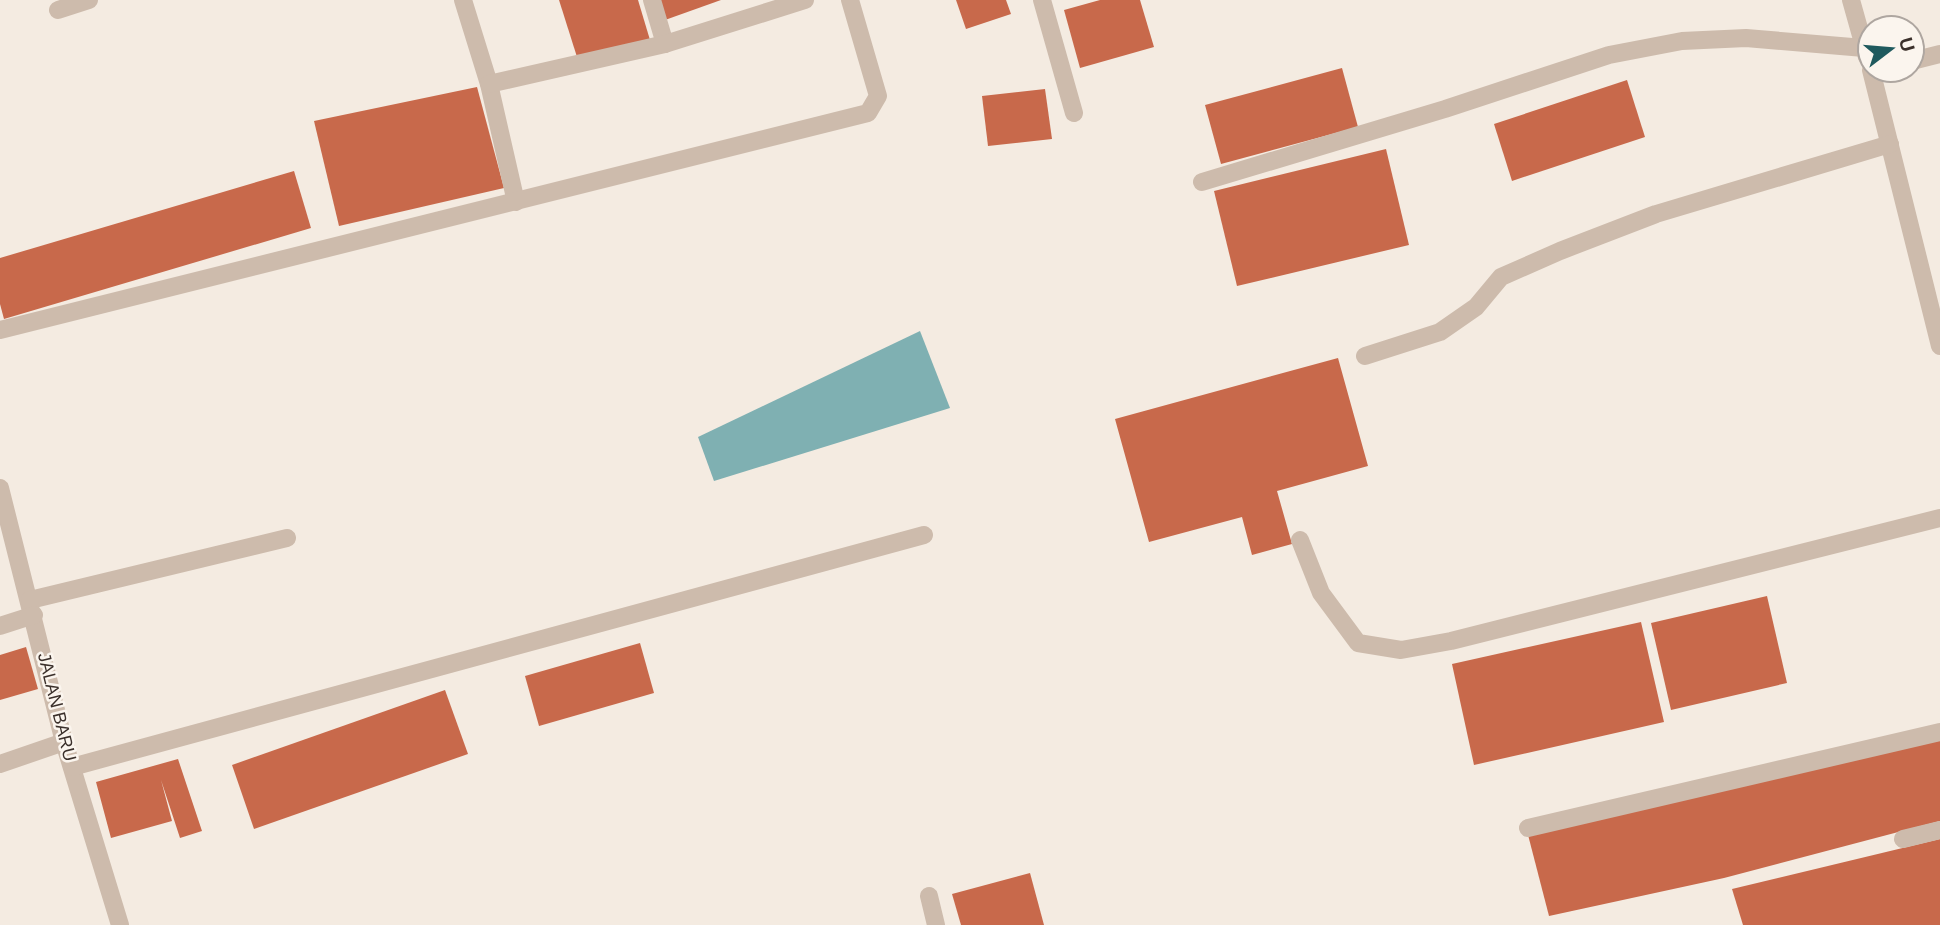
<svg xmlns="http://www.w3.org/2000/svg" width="1940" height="925" font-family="Arial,sans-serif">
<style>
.water{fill:#7fb0b2}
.building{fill:#c8694b}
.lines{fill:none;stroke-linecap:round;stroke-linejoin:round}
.minor{stroke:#cdbbac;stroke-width:18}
.labels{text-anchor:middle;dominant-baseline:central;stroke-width:5;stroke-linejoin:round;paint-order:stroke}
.street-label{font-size:18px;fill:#3b302b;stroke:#fbf5ee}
</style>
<rect width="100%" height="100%" fill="#f4ebe1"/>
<polygon class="water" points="920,331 950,408 714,481 698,437"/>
<g class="building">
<polygon points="559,0 638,0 650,40 577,57"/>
<polygon points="658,0 721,0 665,20"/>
<polygon points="956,0 1006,0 1011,14 966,29"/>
<polygon points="1100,0 1140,0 1154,47 1080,68 1064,10"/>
<polygon points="1342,68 1358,127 1221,164 1205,105"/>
<polygon points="1627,80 1645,137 1512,181 1494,124"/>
<polygon points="477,87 504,188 339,226 314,121"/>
<polygon points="1045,89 1052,139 988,146 982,96"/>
<polygon points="1386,149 1409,245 1237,286 1214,191"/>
<polygon points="294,171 311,228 4,319 0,304 0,258"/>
<polygon points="1338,358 1368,466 1277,491 1292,544 1252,555 1242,517 1149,542 1115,419"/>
<polygon points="1767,596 1787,683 1671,710 1651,623"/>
<polygon points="1641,622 1664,722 1474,765 1452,664"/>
<polygon points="640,643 654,693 539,726 525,676"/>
<polygon points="26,647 38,689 0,700 0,655"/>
<polygon points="445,690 468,754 254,829 232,765"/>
<polygon points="1940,735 1940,821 1724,878 1549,916 1527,831"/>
<polygon points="178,759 202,831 180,838 161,780 172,821 111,838 96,782"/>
<polygon points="1940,839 1940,925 1743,925 1732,889"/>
<polygon points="1030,873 1044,925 961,925 952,894"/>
</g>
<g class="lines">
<g class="minor">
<polyline points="463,0 489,84 516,202"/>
<polyline points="652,0 665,44"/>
<polyline points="1042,0 1074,113"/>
<polyline points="1851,0 1867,57"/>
<polyline points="58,10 89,0"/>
<polyline points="1912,61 1940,54"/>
<polyline points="1871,70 1940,346"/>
<polyline points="489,84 665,44 805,0"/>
<polyline points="1202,182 1445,109 1609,55 1682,41 1746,38 1864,48"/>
<polyline points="0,330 868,113 878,96 850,0"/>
<polyline points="1365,356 1440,332 1476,307 1501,277 1560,251 1656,214 1890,144"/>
<polyline points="0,488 64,742 120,925"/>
<polyline points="1300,540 1321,593 1358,643 1401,650 1451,641 1940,518"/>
<polyline points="30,600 287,538"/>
<polyline points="0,626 34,615"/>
<polyline points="0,764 64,742"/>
<polyline points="72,767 924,535"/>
<polyline points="1528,828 1940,732"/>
<polyline points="1903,839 1940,830"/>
<polyline points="929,896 936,925"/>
</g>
</g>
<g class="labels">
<g class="street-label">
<text transform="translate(57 707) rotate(76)">JALAN BARU</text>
</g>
</g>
<g transform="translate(1891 49) rotate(74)"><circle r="33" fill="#fbf5ee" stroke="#aea6a0" stroke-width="2"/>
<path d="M0-5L12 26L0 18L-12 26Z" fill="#1f5a5e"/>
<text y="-10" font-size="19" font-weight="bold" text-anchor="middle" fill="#3b302b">U</text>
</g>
</svg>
